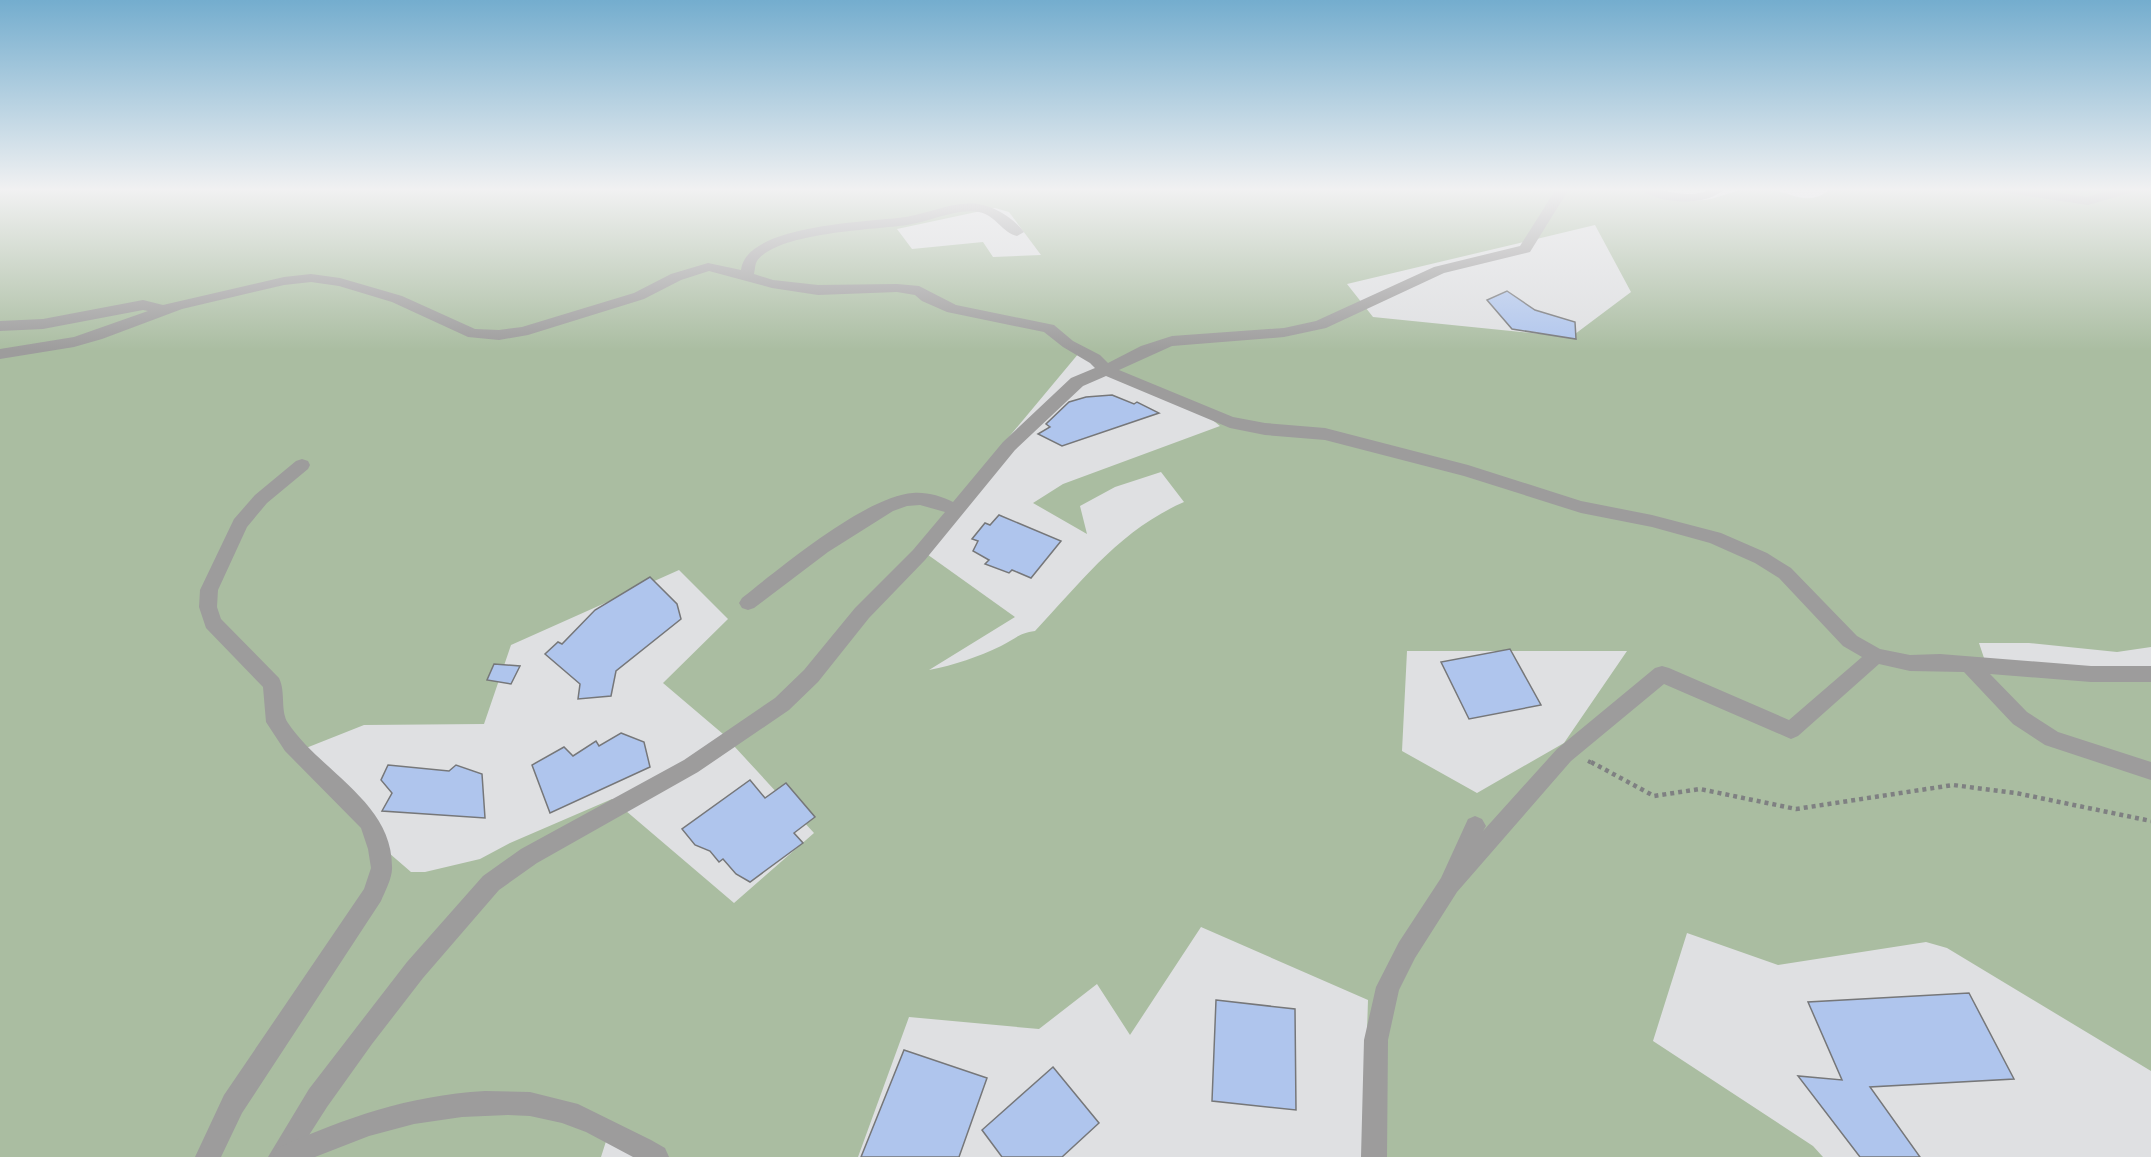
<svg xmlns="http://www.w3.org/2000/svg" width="2151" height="1157" font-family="'Titillium Web',sans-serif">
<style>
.green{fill:#aabda1;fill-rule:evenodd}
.building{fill:#afc5ed;stroke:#767779;stroke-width:1.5}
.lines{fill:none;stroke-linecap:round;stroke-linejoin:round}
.path-far1{stroke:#7f8082;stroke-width:4;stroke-dasharray:3 3;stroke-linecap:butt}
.path{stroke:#7f8082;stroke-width:4.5;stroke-dasharray:4 4;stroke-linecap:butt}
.minor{fill:#9d9c9c;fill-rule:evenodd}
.tertiary{fill:#9d9c9c;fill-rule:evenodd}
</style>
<rect width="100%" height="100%" fill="#dfe0e2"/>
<path class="green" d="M0,189H1659C1668,192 1680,198 1690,200C1716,204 1738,183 1768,189C1792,192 1808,208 1830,189H2151V647L2117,652L2029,643H1979L1988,670L2151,676V1071L1947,948L1926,942L1778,965L1687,933L1653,1041L1813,1146L1823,1157H1363L1368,1000L1201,927L1130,1035L1097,984L1039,1029L909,1017L858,1157H656L608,1135L601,1157H0ZM995,208L1009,212L1041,255L993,257L983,242L912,249L897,229ZM1595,225L1631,292L1571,337L1373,317L1347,284ZM1079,353L1205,414L1220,426L1063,484L1033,503L1087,534L1080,506L1115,487L1161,472L1184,502C1120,530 1082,581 1035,631C1019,633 1015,639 1001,646C978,657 955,665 929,670L1015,617L917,547ZM679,570L728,619L663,683L723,734L814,833L734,903L612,799L510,843L480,859L425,872H411L367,834L306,748L364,725L484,724L511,645ZM1407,651H1627L1564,743L1477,793L1402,751Z"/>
<g class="building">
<polygon points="1507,291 1535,310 1575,322 1576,339 1512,329 1487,300"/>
<polygon points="1112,395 1134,404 1137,402 1159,413 1062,446 1038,434 1050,427 1046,424 1069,402 1086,397"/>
<polygon points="999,515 1061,541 1031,578 1012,570 1009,573 985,564 989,560 973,551 978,541 972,539 985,523 990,525"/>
<polygon points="650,577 677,604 681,619 616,671 611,696 578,699 580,684 545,654 558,642 562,644 595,610"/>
<polygon points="1510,649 1541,705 1469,719 1441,662"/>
<polygon points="494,664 520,666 511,684 487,680"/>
<polygon points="621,733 644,742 650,767 550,813 532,765 564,747 573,756 596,741 599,746"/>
<polygon points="388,765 449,771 456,765 482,774 485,818 382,811 392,793 381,780"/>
<polygon points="750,780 765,798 786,783 815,817 794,833 803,843 750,882 736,874 723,859 719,862 710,851 695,845 682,829"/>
<polygon points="1969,993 2014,1079 1870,1087 1920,1157 1860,1157 1798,1076 1842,1080 1808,1002"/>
<polygon points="1216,1000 1295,1009 1296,1110 1212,1101"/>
<polygon points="904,1050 987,1078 959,1157 861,1157"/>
<polygon points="1053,1067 1099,1123 1062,1157 1002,1157 982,1130"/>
</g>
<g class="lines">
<polyline class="path-far1" points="1588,761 1594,764"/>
<polyline class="path" points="1591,762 1654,796 1700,789 1796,809 1953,785 2016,793 2151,821"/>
<g class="minor">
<path d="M1556,189H1569L1530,252L1444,273L1326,328L1284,337L1172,346L1119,370L1233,417L1265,423L1325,428L1468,465L1581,501L1652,515L1721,533L1767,553L1791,568L1857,636L1880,649L1910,655L1940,654L2091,666H2151V682H2091L1990,674L2027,712L2058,732L2151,762V780L2045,745L2013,724L1964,672L1910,671L1879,664L1798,736L1791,739L1664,684L1571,761L1457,892L1415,958L1399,990L1388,1040L1387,1157H1361L1364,1040L1376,987L1399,942L1441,878L1468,819L1475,816L1482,819L1486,826L1483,831L1557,749L1655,668L1662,666L1669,668L1789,720L1862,657L1843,646L1779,578L1755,563L1710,543L1652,527L1581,513L1464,476L1325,440L1265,435L1230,428L1106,376L1083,386L1015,450L925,560L869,618L818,682L789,710L698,772L537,863L499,890L423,978L372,1044L327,1107L295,1157H268L309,1089L356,1028L407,962L483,876L521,849L684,760L775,698L804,670L855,608L913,550L945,512L920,505L907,506L893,511L828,552L754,608L748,610L742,608L739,603L742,598C780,568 866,496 913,493C927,492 941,496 953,502L1003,442L1071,378L1095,368L1090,363L1063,347L1044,332L947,312L922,301L915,295L897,292L818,295L772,288L709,271L681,280L644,299L528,335L499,340L468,337L392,302L339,286L311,282L284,285L182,309L102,339L74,347L0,359V349L74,337L148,311L143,310L43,329L0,331V321L43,319L143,300L163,305L284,277L311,274L340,278L402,296L475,329L499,330L522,327L634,293L671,274L708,263L741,270C746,224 871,222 906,217C930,213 954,201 978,204C996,207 1013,218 1024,232L1017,236C1003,233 995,215 979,212C955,208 930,222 907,225C873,230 778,232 757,261C755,264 755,269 754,274L773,280L818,285L897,284L919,286L956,305L1054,325L1073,341L1100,355L1108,363L1141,346L1172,336L1284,328L1316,321L1434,267L1520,246Z"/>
<path d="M1641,189C1658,188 1673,194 1690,194C1703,194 1710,188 1724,189C1708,207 1657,204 1641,189Z"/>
<polygon points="2001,189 2032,189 2087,197 2115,189 2134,189 2132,192 2088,205 2008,193"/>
<path d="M302,459L308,461L310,465L308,469L267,503L247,527L218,590L217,607L221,619L279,678C286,692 280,711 288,723C320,771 392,802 392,866C393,877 385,891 381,901L242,1113L221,1157H195L224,1095L364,889L371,868L368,849L361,828L285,751L266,722L263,687L206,628L199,607L200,590L234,519L255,495L296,461Z"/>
</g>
<path class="tertiary" d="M485,1091L530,1092L578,1104L651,1140L665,1148L669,1157H633L586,1132L562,1123L530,1116L508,1115L462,1117L414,1124L369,1136L315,1157H273L277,1148C349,1117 406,1096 485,1091Z"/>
</g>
<linearGradient id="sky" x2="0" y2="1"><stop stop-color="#74adce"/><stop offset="0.54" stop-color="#f1f1f2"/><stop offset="1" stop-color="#f1f1f2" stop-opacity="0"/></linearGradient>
<rect width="2151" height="351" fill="url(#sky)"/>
</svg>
